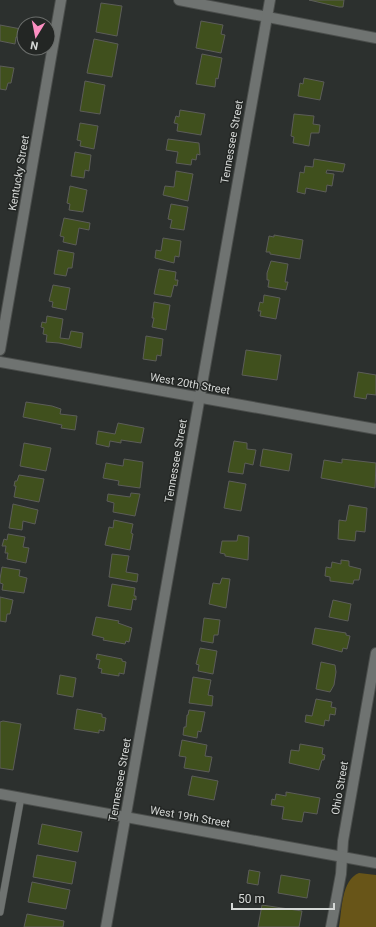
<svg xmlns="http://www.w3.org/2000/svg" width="376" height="927" font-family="Roboto,sans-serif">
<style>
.green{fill:#685518}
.building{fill:#40501d;stroke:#5c5d59}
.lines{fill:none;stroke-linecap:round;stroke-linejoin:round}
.lane-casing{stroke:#4b4e4c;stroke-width:8}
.street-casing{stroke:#4b4e4c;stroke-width:12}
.secondary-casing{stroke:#4b4e4c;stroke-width:12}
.lane{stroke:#6f7371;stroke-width:7}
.street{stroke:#6f7371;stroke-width:10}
.secondary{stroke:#6f7371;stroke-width:10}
.labels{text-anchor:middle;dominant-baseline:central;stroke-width:3;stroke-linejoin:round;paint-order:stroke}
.street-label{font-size:11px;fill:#d5d8d6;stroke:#232624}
</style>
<rect width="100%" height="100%" fill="#2c302e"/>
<path class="green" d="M359,873L376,875V927H339C342,911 341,880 359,873Z"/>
<g class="building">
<polygon points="309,0 344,0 343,7 339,7"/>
<polygon points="101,3 122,6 117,36 96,32"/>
<polygon points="201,21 223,25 221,34 225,35 221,53 196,48"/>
<polygon points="0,25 21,29 20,37 16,37 15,44 0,41"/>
<polygon points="94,39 118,44 112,77 87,73"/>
<polygon points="202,54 222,58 218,79 216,78 215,87 196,84"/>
<polygon points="0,66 14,68 11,83 8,83 6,90 0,89"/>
<polygon points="304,78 324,82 320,100 298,96 300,83 303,84"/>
<polygon points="85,81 105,85 100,114 80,111"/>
<polygon points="180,110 205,114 201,135 177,131 178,124 174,123 176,116 179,117"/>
<polygon points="294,114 314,116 313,124 320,125 319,133 311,133 309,146 293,143 294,137 291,136"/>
<polygon points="80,123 98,126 94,149 80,146 81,141 77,140"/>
<polygon points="168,139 199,143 200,155 197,154 196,160 192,159 191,165 176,163 178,152 166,150"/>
<polygon points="75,152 91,155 89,171 85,170 84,178 71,176"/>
<polygon points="314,159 345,164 343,172 327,170 326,173 334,174 332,186 327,185 326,192 306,188 305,194 297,192 300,172 304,173 305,166 313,167"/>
<polygon points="176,171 193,174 188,201 163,195 165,186 174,187"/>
<polygon points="70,186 87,190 83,212 69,210 70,204 67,203"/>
<polygon points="171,204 188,207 184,230 170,228 172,220 168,219"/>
<polygon points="64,218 90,223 89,230 79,228 76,245 63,242 64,237 60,236"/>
<polygon points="274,235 303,240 300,259 270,254 270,252 266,252 269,236 274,237"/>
<polygon points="163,238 181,241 179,257 175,256 174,263 155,258 156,250 161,251"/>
<polygon points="58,250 74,253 72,268 68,268 66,276 54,274"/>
<polygon points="271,261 288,264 285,282 288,282 286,290 268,287 269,280 267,280 267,273"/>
<polygon points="159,269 176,272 175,280 178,280 177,286 174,285 171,297 154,294"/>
<polygon points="53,285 70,288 66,310 52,307 53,302 49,301"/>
<polygon points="264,295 280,298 276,319 260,316 261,311 258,311 260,302 263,303"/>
<polygon points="154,302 170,305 166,330 152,327 154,318 152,318"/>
<polygon points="47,316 63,319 60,338 69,339 71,331 83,333 81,348 59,343 46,342 47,335 43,334 44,328 41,327 42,322 46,323"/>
<polygon points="146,336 163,339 161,356 157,355 156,361 143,359"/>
<polygon points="246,350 281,355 277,380 242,375"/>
<polygon points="358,372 376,375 376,395 367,394 366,399 354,397"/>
<polygon points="26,402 52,406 61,409 60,414 77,416 75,430 61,428 62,425 23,417"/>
<polygon points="118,423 144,428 141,443 121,440 121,443 110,441 109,447 96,444 98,431 115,434"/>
<polygon points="234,441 247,443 247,449 256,450 253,465 245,463 243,474 228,472"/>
<polygon points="24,443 51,448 46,471 20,466"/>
<polygon points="263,449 292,454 289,471 260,466"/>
<polygon points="124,459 143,462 140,488 118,485 119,481 103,478 106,463 123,466"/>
<polygon points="342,459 376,463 375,488 321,478 324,460 342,463"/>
<polygon points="19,475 44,479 39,502 14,497 16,486 14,486 15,481 17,481"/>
<polygon points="229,481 246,484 241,511 224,508"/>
<polygon points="131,493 140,494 135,516 113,512 114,503 107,501 108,494 130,497"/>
<polygon points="13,504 38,510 35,524 23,521 22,530 9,528"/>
<polygon points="349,505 367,508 365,532 356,531 355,541 338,539 339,520 346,521"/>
<polygon points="114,520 133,524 131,533 133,534 130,550 105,545 109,527 113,528"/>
<polygon points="8,534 25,537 23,547 29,548 26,563 7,559 8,553 5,553 6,546 2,546 4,539 7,540"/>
<polygon points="238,535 249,537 248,560 225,556 225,554 220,553 222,541 237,541"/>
<polygon points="112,554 129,556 126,572 138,574 137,582 109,577"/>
<polygon points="341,560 349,561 349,566 361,569 359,580 354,580 353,584 330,581 330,577 325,576 326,567 331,568 332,562 341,564"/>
<polygon points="2,567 20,570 19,576 27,578 24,593 2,590 3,584 0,583 0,579"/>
<polygon points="222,578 230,579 226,608 209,604 213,583 220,584"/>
<polygon points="112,584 135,588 134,596 136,596 136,600 133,599 131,610 108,606"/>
<polygon points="0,597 13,600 10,614 7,614 6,622 0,621"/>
<polygon points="333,600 351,604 348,621 329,617"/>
<polygon points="96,617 119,621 118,623 132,628 129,642 126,641 125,644 103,640 104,638 92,635"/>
<polygon points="204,618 220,620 218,635 214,635 213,643 201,641"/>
<polygon points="315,628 346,633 346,635 350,636 347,649 343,648 342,652 312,644"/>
<polygon points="200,648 217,651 213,674 198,671 199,665 196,664"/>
<polygon points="97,654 122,659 122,661 126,662 124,674 119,673 119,676 101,673 102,669 98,668 100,660 96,659"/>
<polygon points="321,662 335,665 336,672 334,685 330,692 316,689"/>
<polygon points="60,675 76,678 73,697 57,694"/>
<polygon points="193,677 211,680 208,695 213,696 212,706 189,703"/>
<polygon points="316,699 332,702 331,707 336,708 335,715 330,714 329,721 325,720 324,726 305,722 306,715 312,716"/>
<polygon points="77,709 102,714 102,717 106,718 104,731 99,730 99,733 74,729"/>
<polygon points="189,710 205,712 201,732 198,731 197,738 183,735 184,727 186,727 187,715 188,715"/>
<polygon points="3,721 21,724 13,770 0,768 0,722"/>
<polygon points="182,740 207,745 205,756 212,757 209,772 184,768 186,757 179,756"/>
<polygon points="300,744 323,748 322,754 325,755 324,760 322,760 319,770 289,763 291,750 299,751"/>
<polygon points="192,776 218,781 214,800 188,795"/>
<polygon points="286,792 320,798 317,814 304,812 302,822 282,819 284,807 271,805 272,799 275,800 276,794 286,796"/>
<polygon points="42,824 82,832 78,852 38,844"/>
<polygon points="37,855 76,862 72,884 33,877"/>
<polygon points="249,870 260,872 258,885 247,883"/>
<polygon points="281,875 310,880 307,898 278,893"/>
<polygon points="32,882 70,890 66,909 28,902"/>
<polygon points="262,905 302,911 299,927 258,927"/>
<polygon points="27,914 64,921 63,927 24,927"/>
</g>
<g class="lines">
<g class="lane-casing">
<polyline id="lane" points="0,912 21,797"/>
</g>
<g class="street-casing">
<g id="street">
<polyline points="179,0 376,38"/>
<polyline points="0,350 61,0"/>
<polyline points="0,362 376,429"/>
<polyline points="331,927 341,874 343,841 376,653"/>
</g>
</g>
<g class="secondary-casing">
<g id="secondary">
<polyline points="0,794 376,863"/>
<polyline points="106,927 270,0"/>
</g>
</g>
<use href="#lane" class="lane"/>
<use href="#street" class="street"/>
<use href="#secondary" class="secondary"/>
</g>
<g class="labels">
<g class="street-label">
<text transform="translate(232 142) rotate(-80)">Tennessee Street</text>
<text transform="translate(19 173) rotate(-80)">Kentucky Street</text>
<text transform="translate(190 384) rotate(10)">West 20th Street</text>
<text transform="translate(176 461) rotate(-80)">Tennessee Street</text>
<text transform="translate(120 780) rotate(-80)">Tennessee Street</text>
<text transform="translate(340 788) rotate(-80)">Ohio Street</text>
<text transform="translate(190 817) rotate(10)">West 19th Street</text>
</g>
</g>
<g transform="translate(36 36) rotate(190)"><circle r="19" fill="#232624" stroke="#6a6d6b"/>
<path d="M0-3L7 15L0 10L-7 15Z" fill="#fc8fc2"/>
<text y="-6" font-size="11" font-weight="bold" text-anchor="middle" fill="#d5d8d6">N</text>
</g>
<path d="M232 903v6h102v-6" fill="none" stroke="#d5d8d6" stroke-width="2"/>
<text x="238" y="903" font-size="12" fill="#d5d8d6" stroke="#232624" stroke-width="3" paint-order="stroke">50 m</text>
</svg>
